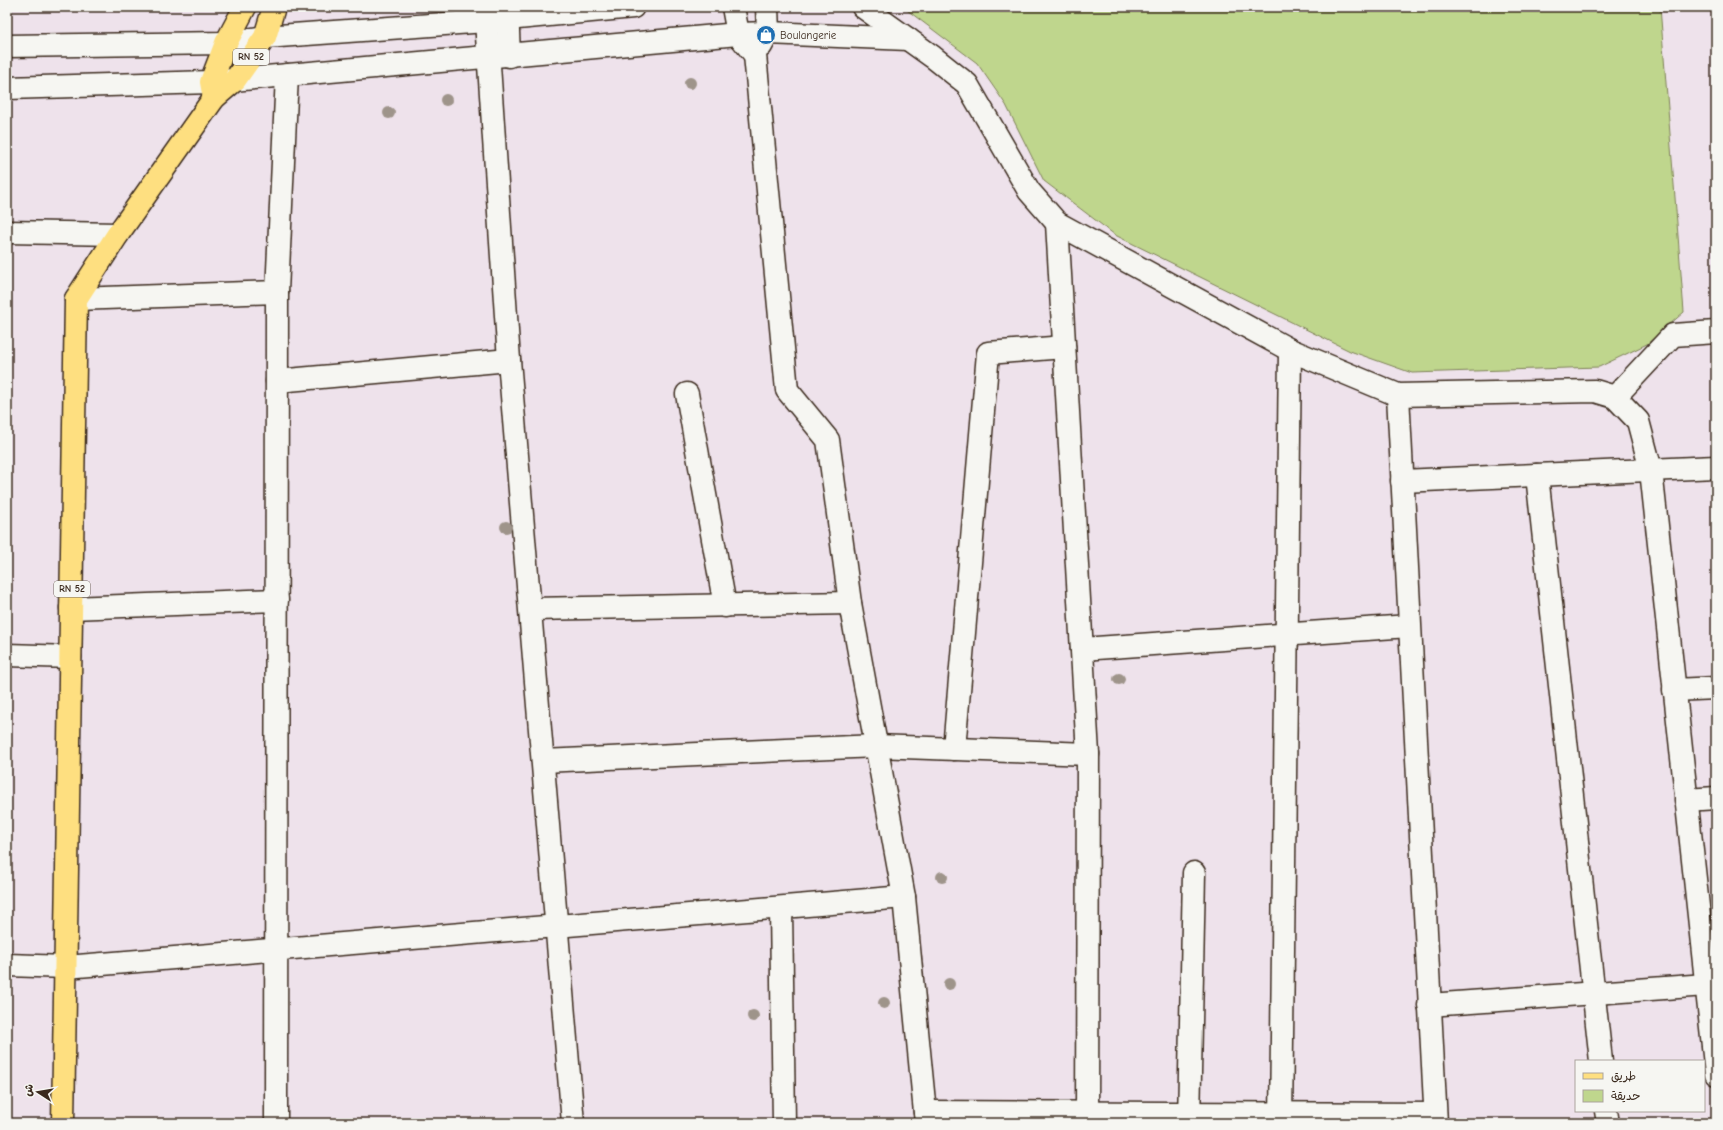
<svg xmlns="http://www.w3.org/2000/svg" width="1723" height="1130" font-family="'Comic Neue','Playpen Sans Arabic',sans-serif">
<style>
.green{fill:#bfd68d;stroke:#7d8056}
.lines{fill:none;stroke-linecap:round;stroke-linejoin:round}
.street-casing{stroke:#3b2a1e;stroke-width:25}
.secondary-casing{stroke:#3b2a1e;stroke-width:25}
.primary-casing{stroke:#3b2a1e;stroke-width:25}
.street{stroke:#f6f6f2;stroke-width:22}
.secondary{stroke:#f6f6f2;stroke-width:22}
.primary{stroke:#fedf80;stroke-width:22}
.tree{fill:#9e948a}
.labels{text-anchor:middle;dominant-baseline:central;stroke-width:4;stroke-linejoin:round;paint-order:stroke}
.shield{fill:#f6f6f2;stroke:#73675e;stroke-width:1}
.shield-label{font-size:10px;font-weight:bold;fill:#3b2a1e}
.poi-label{font-size:11px;fill:#3b2a1e;stroke:#f6f6f2;text-anchor:start}
</style>
<rect width="100%" height="100%" fill="#eee2eb"/>
<filter id="ink" filterUnits="userSpaceOnUse"><feTurbulence type="fractalNoise" baseFrequency=".025" numOctaves="2"/><feDisplacementMap in="SourceGraphic" scale="8" xChannelSelector="R" yChannelSelector="G"/><feConvolveMatrix kernelMatrix="1 2 1 2 8 2 1 2 1" color-interpolation-filters="sRGB"/></filter>
<g filter="url(#ink)">
<polygon class="green" points="903,7 1660,7 1684,312 1647,344 1599,367 1412,373 1350,351 1115,235 1044,181 1006,105 977,63"/>
<g class="lines">
<g class="street-casing">
<g id="street">
<polyline points="507,7 509,56"/>
<polyline points="733,7 738,34 755,55 787,390 828,440 850,603 904,897 926,1123"/>
<polyline points="863,7 933,57 967,84 1029,191 1057,223 1290,350 1398,395 1595,391 1615,397 1638,421 1651,470 1716,1074"/>
<polyline points="486,21 509,360 573,1123"/>
<polyline points="7,46 226,43 265,37 486,21 633,7"/>
<polyline points="761,46 768,33 767,7"/>
<polyline points="7,88 211,82 738,34 768,33 908,39"/>
<polyline points="1057,223 1088,754 1087,1123"/>
<polyline points="7,232 118,234"/>
<polyline points="76,299 277,292"/>
<polyline points="277,381 509,360"/>
<polyline points="687,394 725,606"/>
<polyline points="1398,395 1436,1123"/>
<polyline points="1615,397 1673,335 1716,332"/>
<polyline points="1537,475 1601,1061"/>
<polyline points="1402,481 1716,467"/>
<polyline points="71,608 277,600"/>
<polyline points="531,609 850,603"/>
<polyline points="1082,649 1409,626"/>
<polyline points="1674,690 1716,688"/>
<polyline points="954,749 988,353 1064,347"/>
<polyline points="543,761 876,746 1088,754"/>
<polyline points="1686,800 1716,798"/>
<polyline points="781,909 784,1123"/>
<polyline points="7,965 66,967 904,897"/>
<polyline points="1429,1005 1706,985"/>
<polyline points="1606,1111 1608,1123"/>
<polyline points="925,1112 1435,1114"/>
<polyline points="276,1123 277,292 287,75"/>
<polyline points="1189,1123 1194,873"/>
<polyline points="1281,1123 1290,350"/>
</g>
</g>
<g class="secondary-casing">
<polyline id="secondary" points="7,655 70,657"/>
</g>
<g class="primary-casing">
<g id="primary">
<polyline points="214,98 211,82 226,43 245,7"/>
<polyline points="63,1123 76,299 118,234 214,98 235,80 265,37 274,7"/>
</g>
</g>
<use href="#street" class="street"/>
<use href="#secondary" class="secondary"/>
<use href="#primary" class="primary"/>
</g>
<g class="tree">
<circle cx="690" cy="83" r="6"/>
<circle cx="446" cy="100" r="6"/>
<circle cx="389" cy="113" r="6"/>
<circle cx="506" cy="527" r="6"/>
<circle cx="1119" cy="679" r="6"/>
<circle cx="942" cy="877" r="6"/>
<circle cx="949" cy="984" r="6"/>
<circle cx="884" cy="1003" r="6"/>
<circle cx="753" cy="1016" r="6"/>
</g>
</g>
<defs>
<g id="shop-disc" transform="scale(1)"><circle r="9.5" fill="#1f6fb2" stroke="#f6f6f2"/><path d="M-5-2.5h2.3a2.7 3.5 0 0 1 5.4 0H5L5.5 6h-11ZM-1.5-2.5h3a1.5 2.3 0 0 0-3 0Z" fill="#fff"/></g>
</defs>
<g fill-rule="evenodd">
<use href="#shop-disc" x="766" y="35"/>
</g>
<g class="labels">
<g class="shield">
<rect x="233" y="49" width="36" height="16" rx="3"/>
<rect x="54" y="581" width="36" height="16" rx="3"/>
</g>
<g class="shield-label">
<text x="251" y="57">RN 52</text>
<text x="72" y="589">RN 52</text>
</g>
<g class="poi-label">
<text x="780" y="35">Boulangerie</text>
</g>
</g>
<rect width="1723" height="1130" fill="none" stroke="#f6f6f2" stroke-width="24"/>
<rect x="12" y="12" width="1699" height="1106" fill="none" stroke="#3b2a1e" stroke-width="1.5" filter="url(#ink)"/>
<rect x="1575" y="1060" width="130" height="52" fill="#f6f6f2" stroke="#aba49d"/>
<rect x="1583" y="1073" width="20" height="6" fill="#fedf80" stroke="#aba49d"/>
<text x="1611" y="1080" font-size="12" fill="#3b2a1e">طريق</text>
<rect x="1583" y="1090" width="20" height="12" fill="#bfd68d" stroke="#aba49d"/>
<text x="1611" y="1100" font-size="12" fill="#3b2a1e">حديقة</text>
<g transform="translate(38 1092) rotate(282)" stroke="#f6f6f2" stroke-width="3" paint-order="stroke">
<path d="M0-3L7 15L0 10L-7 15Z" fill="#3b2a1e"/>
<text y="-6" font-size="11" font-weight="bold" text-anchor="middle" fill="#3b2a1e">ش</text>
</g>
</svg>
